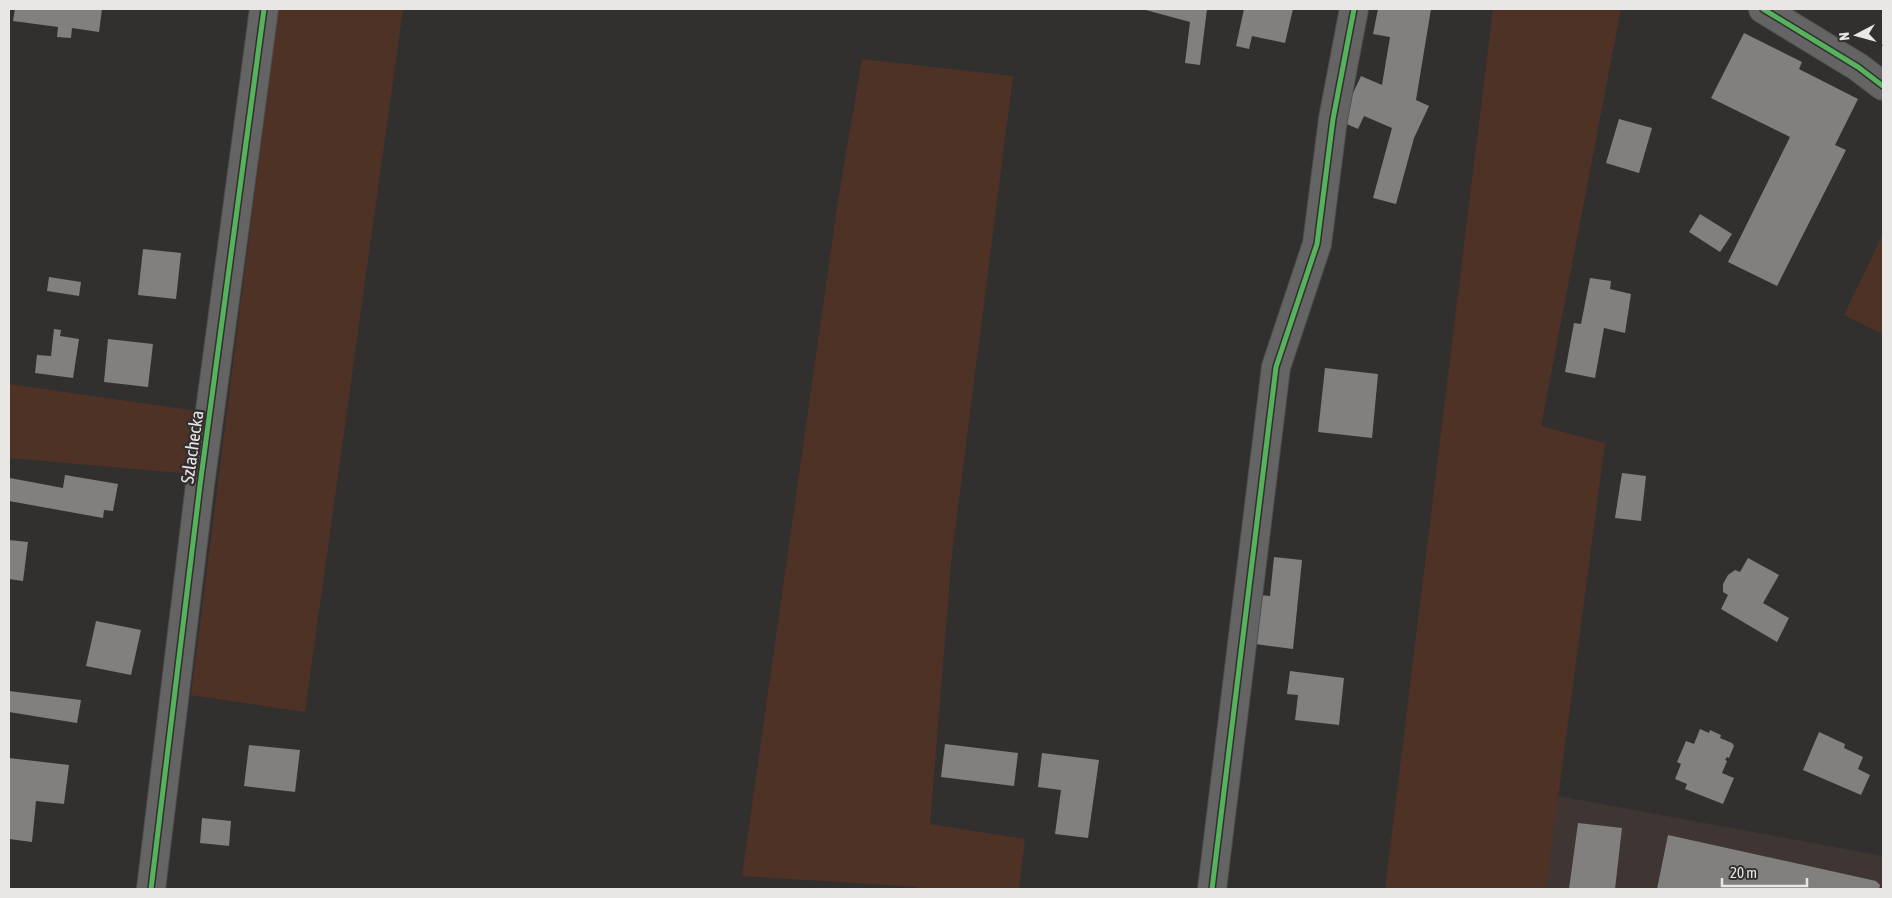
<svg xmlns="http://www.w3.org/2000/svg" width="1892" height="898" font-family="'Asap Condensed',sans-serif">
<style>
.built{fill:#3f3633}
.green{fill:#4f3226}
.building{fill:#81807f}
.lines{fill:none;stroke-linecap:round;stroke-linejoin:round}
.minor-casing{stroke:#4f4e4d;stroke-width:30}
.minor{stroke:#656464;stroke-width:28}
.cycleway-casing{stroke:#322f2e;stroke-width:8}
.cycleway{stroke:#56b35d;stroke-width:5}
.labels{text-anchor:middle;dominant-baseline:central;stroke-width:5;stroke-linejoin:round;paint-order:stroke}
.street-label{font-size:18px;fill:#e9e7e6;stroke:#322f2e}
</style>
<rect width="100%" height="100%" fill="#31302f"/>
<polygon class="built" points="1558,796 1883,856 1883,889 1546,889"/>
<g class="green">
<polygon points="278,9 403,9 305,712 191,695"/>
<polygon points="1493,9 1621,9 1541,426 1605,443 1546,889 1385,889"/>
<polygon points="862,59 1013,76 952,554 930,824 1025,839 1019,889 918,889 918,887 742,876 837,207"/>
<polygon points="1883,234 1883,334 1844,315"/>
<polygon points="9,384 197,411 193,474 9,458"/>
</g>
<g class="building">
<polygon points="15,9 102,9 99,32 72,28 71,38 57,37 58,27 13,21"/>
<polygon points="1142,9 1207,9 1200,65 1185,63 1190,22"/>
<polygon points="1244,9 1293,9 1285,43 1252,36 1249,49 1236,46"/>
<polygon points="1378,9 1431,9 1416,100 1429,106 1414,138 1396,204 1373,198 1392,128 1364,116 1358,129 1340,121 1361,76 1382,85 1390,37 1373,34"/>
<polygon points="1744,33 1802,62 1799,69 1858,99 1835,145 1846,150 1777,286 1728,262 1790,137 1711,98"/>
<polygon points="1619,119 1652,128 1639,173 1606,163"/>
<polygon points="1700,214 1732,234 1720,252 1689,232"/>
<polygon points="143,249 181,253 176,299 138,295"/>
<polygon points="49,277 81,282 79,296 47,291"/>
<polygon points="1590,278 1611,281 1610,289 1631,294 1625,333 1604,328 1595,378 1565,372 1574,323 1581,324"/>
<polygon points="54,329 61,330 60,336 79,339 73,378 35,373 37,355 51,356"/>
<polygon points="108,339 153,344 148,387 104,382"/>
<polygon points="1325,368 1378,374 1372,438 1318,432"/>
<polygon points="1622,473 1646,476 1641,521 1615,518"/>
<polygon points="65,475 118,484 113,511 104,510 103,518 9,501 10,478 63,488"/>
<polygon points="9,540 28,542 23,581 9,579"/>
<polygon points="1274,557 1302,560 1293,649 1255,644 1260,595 1270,596"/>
<polygon points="1748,558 1779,575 1763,603 1789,618 1777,642 1721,609 1728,595 1723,592 1723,584 1728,575 1735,570 1740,572"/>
<polygon points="96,621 141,630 131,675 86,666"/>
<polygon points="1290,671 1344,678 1339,725 1295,720 1298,695 1287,694"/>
<polygon points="9,691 81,700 77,723 9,712"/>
<polygon points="1700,729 1709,733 1710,730 1721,735 1720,738 1732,743 1734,746 1729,758 1727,757 1725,760 1727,761 1722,773 1734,778 1723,804 1685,789 1687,784 1675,779 1681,764 1677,762 1686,741 1694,744"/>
<polygon points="1819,732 1845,744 1844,748 1863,757 1858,769 1870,775 1861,795 1803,770"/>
<polygon points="945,744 1018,753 1014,786 941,777"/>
<polygon points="249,745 300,750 295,792 244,786"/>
<polygon points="1042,753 1099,760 1088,838 1055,834 1061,790 1038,787"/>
<polygon points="9,758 69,765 64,804 36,801 32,842 9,839"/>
<polygon points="202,818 231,821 229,846 200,843"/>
<polygon points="1578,823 1622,828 1615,889 1569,889"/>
<polygon points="1668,835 1876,881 1880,885 1879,889 1657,889"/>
</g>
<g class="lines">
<g class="minor-casing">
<g id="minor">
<polyline points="1763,9 1858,67 1883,86"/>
<polyline points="151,889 200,485 264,9"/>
<polyline points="1212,889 1276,367 1317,244 1333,119 1354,9"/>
</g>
</g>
<use href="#minor" class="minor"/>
<g class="cycleway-casing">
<g id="cycleway">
<polyline points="1763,9 1858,67 1883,86"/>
<polyline points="151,889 200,485 264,9"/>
<polyline points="1212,889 1276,367 1317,244 1333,119 1354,9"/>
</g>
</g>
<use href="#cycleway" class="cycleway"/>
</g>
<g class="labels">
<g class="street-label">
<text transform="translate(192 447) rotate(-82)">Szlachecka</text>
</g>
</g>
<rect width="1892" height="898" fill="none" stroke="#e9e7e6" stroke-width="20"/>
<g transform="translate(1857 35) rotate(264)" stroke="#322f2e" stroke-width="4" paint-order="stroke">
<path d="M0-4L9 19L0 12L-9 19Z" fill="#e9e7e6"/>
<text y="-8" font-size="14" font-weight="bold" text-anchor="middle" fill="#e9e7e6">N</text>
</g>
<path d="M1722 878v8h85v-8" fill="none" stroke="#e9e7e6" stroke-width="2.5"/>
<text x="1730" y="878" font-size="15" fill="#e9e7e6" stroke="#322f2e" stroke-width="4" paint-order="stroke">20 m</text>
</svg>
